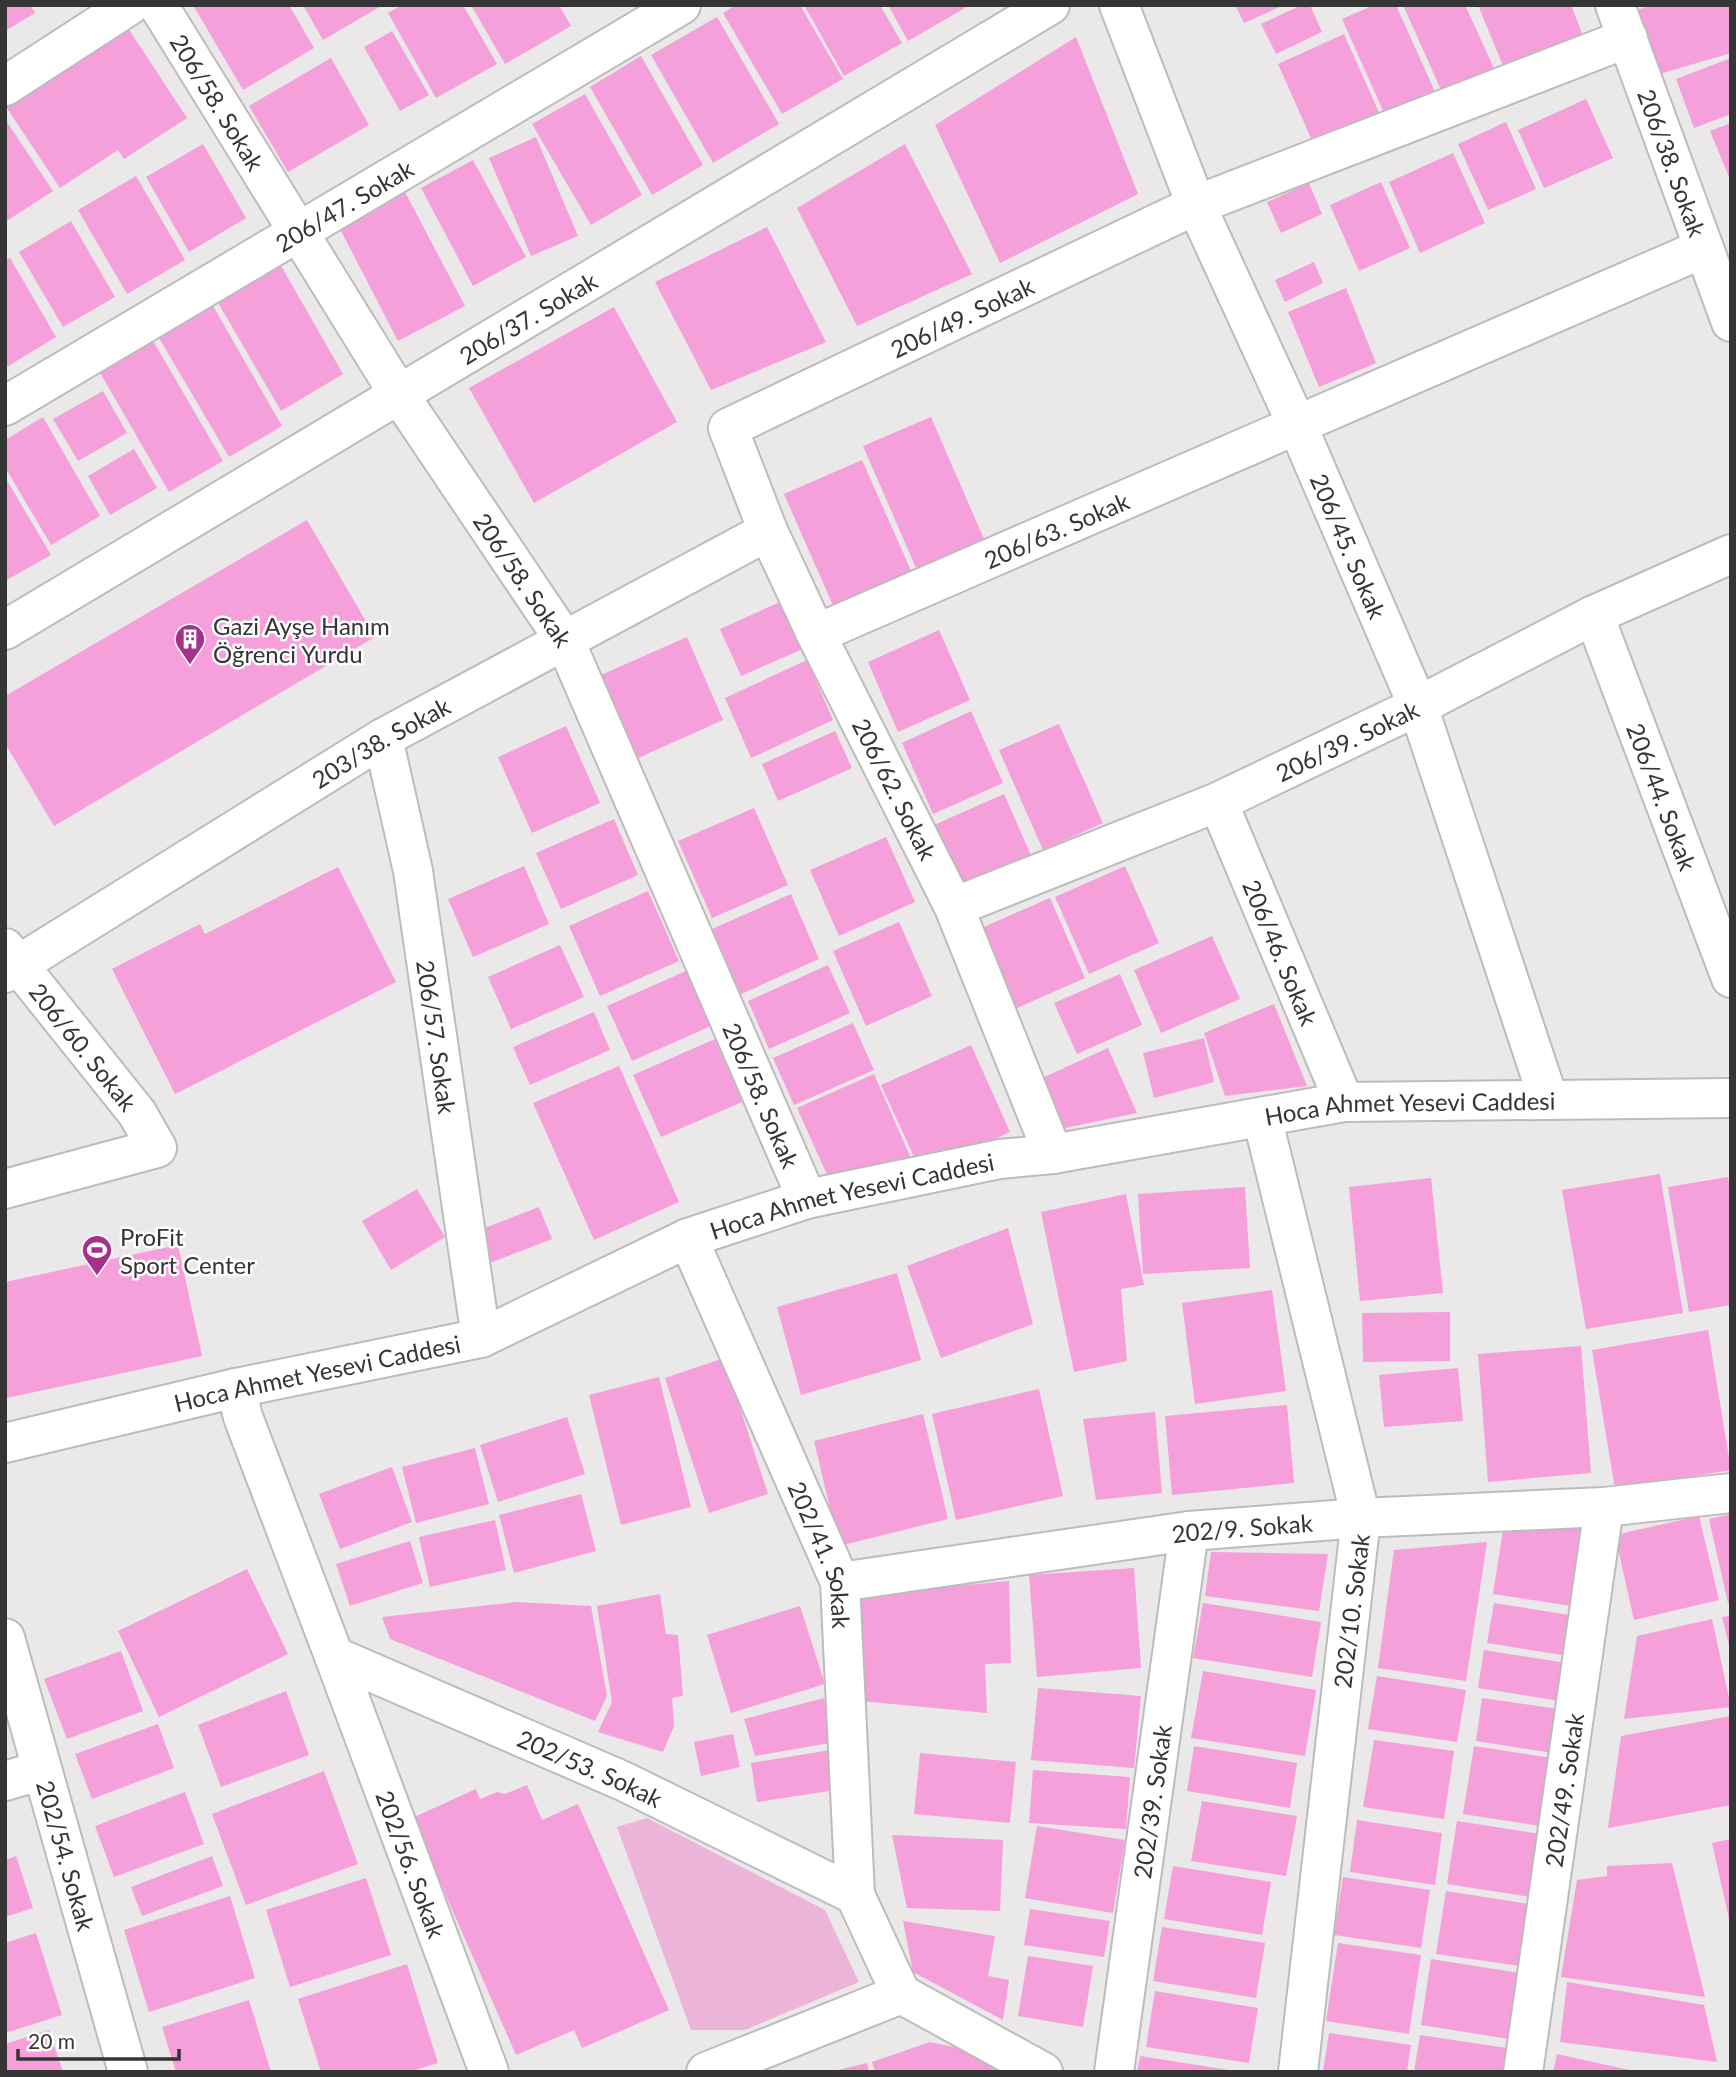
<svg xmlns="http://www.w3.org/2000/svg" width="1736" height="2077" font-family="Lato,sans-serif">
<style>
.green{fill:#edb4da}
.building{fill:#f59fdb}
.lines{fill:none;stroke-linecap:round;stroke-linejoin:round}
.minor-casing{stroke:#bebbbd;stroke-width:42}
.major-casing{stroke:#bebbbd;stroke-width:42}
.minor{stroke:#fff;stroke-width:38}
.major{stroke:#fff;stroke-width:38}
.labels{text-anchor:middle;dominant-baseline:central;stroke-width:5;stroke-linejoin:round;paint-order:stroke}
.street-label{font-size:24px;fill:#363536;stroke:#fff}
.poi-label{font-size:24px;fill:#363536;stroke:#fff;text-anchor:start}
</style>
<rect width="100%" height="100%" fill="#ebe8ea"/>
<polygon class="green" points="647,1818 825,1910 859,1982 745,2030 691,2030 617,1827"/>
<g class="building">
<polygon points="5,5 30,5 35,13 5,31"/>
<polygon points="193,5 289,5 314,48 243,90"/>
<polygon points="303,5 383,5 323,40"/>
<polygon points="402,5 463,5 497,64 436,98 388,13"/>
<polygon points="471,5 559,5 571,26 505,64"/>
<polygon points="736,5 800,5 843,79 782,114 723,13"/>
<polygon points="804,5 880,5 902,43 844,76"/>
<polygon points="888,5 963,5 965,8 908,41"/>
<polygon points="1235,5 1284,5 1244,23"/>
<polygon points="1302,5 1310,5 1322,32 1276,54 1261,24"/>
<polygon points="1374,5 1396,5 1435,92 1385,115 1342,19"/>
<polygon points="1403,5 1465,5 1498,77 1446,101"/>
<polygon points="1478,5 1571,5 1587,46 1508,78"/>
<polygon points="1653,5 1731,5 1731,53 1656,75 1637,10"/>
<polygon points="717,17 779,124 713,163 651,55"/>
<polygon points="126,25 187,118 124,159 118,150 60,188 5,105"/>
<polygon points="392,31 429,95 400,111 364,47"/>
<polygon points="1344,34 1385,126 1319,156 1278,64"/>
<polygon points="1076,37 1138,194 1000,263 935,125"/>
<polygon points="641,56 703,165 652,195 590,87"/>
<polygon points="331,58 369,125 288,172 249,106"/>
<polygon points="1731,58 1731,114 1694,128 1676,79"/>
<polygon points="585,94 642,195 591,225 532,124"/>
<polygon points="1586,99 1613,158 1544,188 1518,130"/>
<polygon points="5,119 53,191 5,222"/>
<polygon points="1506,122 1536,189 1488,210 1458,144"/>
<polygon points="1731,123 1731,182 1710,131"/>
<polygon points="536,137 578,236 531,256 489,158"/>
<polygon points="203,144 246,218 189,252 146,177"/>
<polygon points="905,144 972,274 857,326 797,208"/>
<polygon points="1453,153 1485,223 1420,253 1389,182"/>
<polygon points="473,160 526,257 473,286 421,188"/>
<polygon points="136,176 185,260 127,294 78,210"/>
<polygon points="1381,182 1410,248 1359,271 1330,205"/>
<polygon points="1309,183 1322,214 1281,233 1267,202"/>
<polygon points="405,192 465,306 398,341 339,227"/>
<polygon points="71,221 115,297 63,327 19,252"/>
<polygon points="767,227 826,342 711,390 655,282"/>
<polygon points="10,258 56,337 5,368 5,260"/>
<polygon points="1314,262 1323,283 1285,302 1275,280"/>
<polygon points="280,264 343,374 281,411 217,301"/>
<polygon points="1346,288 1376,363 1319,387 1288,312"/>
<polygon points="213,306 282,426 229,457 159,338"/>
<polygon points="614,307 677,422 534,503 469,388"/>
<polygon points="152,339 223,461 169,492 99,371"/>
<polygon points="103,391 127,433 78,461 53,419"/>
<polygon points="43,417 100,516 51,545 5,467 5,440"/>
<polygon points="931,417 984,539 916,568 863,446"/>
<polygon points="134,449 157,488 110,515 88,476"/>
<polygon points="862,460 913,575 835,610 784,494"/>
<polygon points="5,477 51,555 5,581"/>
<polygon points="307,520 375,637 54,826 5,743 5,696"/>
<polygon points="782,601 803,649 741,676 720,629"/>
<polygon points="939,630 970,700 898,732 868,662"/>
<polygon points="687,637 723,720 638,758 601,675"/>
<polygon points="807,660 833,720 751,758 725,698"/>
<polygon points="971,711 1003,783 933,814 902,743"/>
<polygon points="1059,724 1103,823 1043,850 999,750"/>
<polygon points="566,726 600,803 532,833 498,757"/>
<polygon points="835,731 852,768 778,801 762,764"/>
<polygon points="1004,794 1033,860 963,890 934,825"/>
<polygon points="754,808 788,885 712,918 678,841"/>
<polygon points="614,819 638,875 561,909 536,853"/>
<polygon points="886,837 915,902 839,936 810,870"/>
<polygon points="524,866 549,924 473,957 448,899"/>
<polygon points="1125,866 1159,943 1089,974 1055,897"/>
<polygon points="338,867 396,982 175,1094 112,969 200,924 205,934"/>
<polygon points="648,891 679,961 600,996 569,926"/>
<polygon points="791,894 819,959 741,994 712,929"/>
<polygon points="1050,898 1085,978 1015,1009 979,929"/>
<polygon points="899,922 932,996 866,1026 833,951"/>
<polygon points="1212,936 1240,999 1161,1033 1134,970"/>
<polygon points="560,945 584,997 511,1029 488,977"/>
<polygon points="828,965 850,1013 769,1049 748,1001"/>
<polygon points="686,971 711,1026 632,1061 607,1006"/>
<polygon points="1120,974 1142,1025 1077,1054 1054,1003"/>
<polygon points="1274,1004 1307,1086 1225,1096 1204,1033"/>
<polygon points="594,1012 610,1050 530,1085 513,1047"/>
<polygon points="853,1023 874,1070 794,1105 773,1058"/>
<polygon points="1204,1038 1214,1082 1154,1098 1143,1053"/>
<polygon points="715,1039 742,1102 661,1137 633,1075"/>
<polygon points="971,1045 1010,1132 921,1172 881,1085"/>
<polygon points="1108,1048 1137,1113 1065,1128 1042,1078"/>
<polygon points="619,1066 679,1202 594,1240 533,1103"/>
<polygon points="874,1074 910,1156 834,1190 797,1108"/>
<polygon points="1660,1174 1683,1313 1586,1329 1562,1190"/>
<polygon points="1728,1177 1731,1195 1731,1305 1689,1312 1668,1187"/>
<polygon points="1431,1178 1443,1293 1360,1301 1349,1187"/>
<polygon points="1245,1187 1250,1268 1143,1274 1138,1194"/>
<polygon points="417,1189 445,1237 391,1270 362,1221"/>
<polygon points="1126,1194 1144,1285 1121,1289 1127,1361 1074,1372 1041,1212"/>
<polygon points="539,1207 552,1239 482,1266 469,1234"/>
<polygon points="1008,1228 1033,1324 941,1358 907,1266"/>
<polygon points="178,1245 202,1356 7,1398 5,1282"/>
<polygon points="897,1273 921,1360 801,1395 777,1307"/>
<polygon points="1272,1290 1286,1391 1195,1404 1182,1303"/>
<polygon points="1450,1312 1450,1361 1363,1362 1362,1313"/>
<polygon points="1708,1330 1731,1470 1615,1489 1592,1350"/>
<polygon points="1581,1346 1591,1473 1488,1482 1478,1354"/>
<polygon points="724,1358 768,1494 709,1513 665,1378"/>
<polygon points="1458,1368 1463,1421 1384,1427 1379,1375"/>
<polygon points="659,1377 691,1507 621,1525 589,1395"/>
<polygon points="1039,1389 1063,1496 956,1520 932,1414"/>
<polygon points="1287,1405 1294,1483 1172,1495 1165,1416"/>
<polygon points="1155,1412 1162,1493 1096,1500 1083,1419"/>
<polygon points="923,1414 948,1519 839,1546 814,1441"/>
<polygon points="567,1417 585,1474 498,1502 480,1445"/>
<polygon points="475,1448 489,1504 416,1523 402,1467"/>
<polygon points="392,1467 412,1522 340,1549 319,1494"/>
<polygon points="581,1494 596,1551 514,1573 499,1515"/>
<polygon points="1731,1514 1731,1603 1728,1603 1709,1519"/>
<polygon points="1699,1516 1719,1600 1634,1620 1615,1535"/>
<polygon points="1505,1517 1582,1528 1571,1606 1493,1594"/>
<polygon points="495,1520 506,1570 430,1587 419,1537"/>
<polygon points="410,1541 423,1583 350,1606 336,1564"/>
<polygon points="1487,1542 1466,1681 1378,1668 1394,1550"/>
<polygon points="1211,1552 1328,1554 1319,1611 1205,1596"/>
<polygon points="1134,1568 1141,1668 1037,1677 1029,1575"/>
<polygon points="247,1569 288,1654 159,1717 118,1631"/>
<polygon points="1009,1581 1011,1663 985,1664 987,1713 861,1701 852,1595"/>
<polygon points="660,1594 666,1634 678,1635 683,1696 672,1698 674,1726 663,1752 598,1732 612,1702 597,1606"/>
<polygon points="516,1602 591,1606 607,1696 595,1721 390,1639 382,1617"/>
<polygon points="1203,1603 1321,1622 1312,1677 1193,1658"/>
<polygon points="1494,1603 1569,1615 1562,1655 1487,1643"/>
<polygon points="800,1606 825,1684 731,1713 707,1635"/>
<polygon points="1731,1615 1731,1649 1730,1649 1722,1617"/>
<polygon points="1712,1619 1731,1707 1624,1719 1637,1636"/>
<polygon points="1484,1650 1566,1663 1560,1701 1478,1688"/>
<polygon points="121,1651 143,1711 67,1739 44,1679"/>
<polygon points="1203,1671 1316,1690 1305,1756 1191,1738"/>
<polygon points="1377,1676 1466,1690 1457,1742 1368,1729"/>
<polygon points="1038,1688 1141,1696 1134,1768 1031,1760"/>
<polygon points="286,1691 309,1755 221,1787 198,1725"/>
<polygon points="824,1698 830,1743 755,1756 744,1719"/>
<polygon points="1482,1698 1558,1709 1552,1753 1476,1741"/>
<polygon points="1731,1716 1731,1805 1608,1828 1621,1736"/>
<polygon points="158,1724 174,1768 92,1799 75,1754"/>
<polygon points="733,1734 740,1767 701,1776 694,1742"/>
<polygon points="1374,1740 1454,1751 1444,1819 1363,1807"/>
<polygon points="1194,1746 1297,1763 1290,1808 1187,1791"/>
<polygon points="1474,1746 1552,1758 1541,1826 1463,1814"/>
<polygon points="830,1750 836,1790 757,1802 751,1763"/>
<polygon points="920,1753 1016,1762 1010,1823 914,1814"/>
<polygon points="1033,1770 1130,1777 1126,1829 1029,1823"/>
<polygon points="324,1771 358,1864 246,1905 212,1814"/>
<polygon points="527,1785 542,1820 578,1804 669,2010 582,2048 574,2030 516,2055 412,1818 476,1789 480,1799 497,1792 505,1794"/>
<polygon points="185,1792 204,1844 114,1877 95,1826"/>
<polygon points="1202,1801 1297,1816 1286,1876 1191,1861"/>
<polygon points="1357,1820 1442,1833 1435,1885 1350,1872"/>
<polygon points="1457,1821 1540,1834 1530,1897 1447,1884"/>
<polygon points="1037,1826 1125,1840 1113,1913 1025,1898"/>
<polygon points="892,1835 1003,1840 1000,1911 907,1908"/>
<polygon points="1731,1839 1731,1919 1729,1919 1712,1843"/>
<polygon points="16,1856 33,1908 5,1917 5,1860"/>
<polygon points="212,1856 223,1886 142,1916 131,1887"/>
<polygon points="1672,1863 1705,1997 1561,1977 1577,1880 1607,1876 1607,1866"/>
<polygon points="1173,1866 1271,1882 1262,1935 1164,1919"/>
<polygon points="1343,1877 1430,1890 1421,1948 1334,1935"/>
<polygon points="366,1878 391,1955 290,1987 266,1910"/>
<polygon points="1446,1891 1530,1904 1520,1966 1436,1954"/>
<polygon points="230,1896 255,1978 149,2012 124,1930"/>
<polygon points="1030,1909 1110,1921 1104,1957 1024,1945"/>
<polygon points="903,1921 995,1936 988,1976 1009,1980 1003,2020 913,1972"/>
<polygon points="1162,1927 1265,1943 1256,1998 1153,1981"/>
<polygon points="36,1933 62,2015 5,2033 5,1943"/>
<polygon points="1338,1943 1421,1955 1409,2034 1326,2021"/>
<polygon points="1028,1956 1093,1966 1083,2027 1018,2016"/>
<polygon points="1431,1959 1520,1973 1509,2039 1421,2025"/>
<polygon points="407,1964 438,2063 409,2072 321,2072 298,1999"/>
<polygon points="1567,1982 1704,2005 1717,2062 1560,2042"/>
<polygon points="1155,1991 1258,2008 1249,2063 1146,2047"/>
<polygon points="249,2000 271,2072 176,2072 162,2027"/>
<polygon points="49,2030 63,2072 5,2072 5,2044"/>
<polygon points="1329,2033 1411,2045 1407,2072 1323,2072"/>
<polygon points="1420,2035 1507,2048 1504,2072 1414,2072"/>
<polygon points="930,2042 990,2055 1012,2072 875,2072 872,2062"/>
<polygon points="1557,2054 1634,2071 1634,2072 1553,2072"/>
<polygon points="1140,2056 1229,2070 1229,2072 1137,2072"/>
<polygon points="867,2063 869,2072 835,2072 834,2071"/>
</g>
<g class="lines">
<g class="minor-casing">
<g id="minor">
<path id="s1" d="M158,5L398,393L565,641L807,1199"/>
<path id="s2" d="M1119,5L1196,205L1298,427L1418,706L1548,1098"/>
<path id="s3" d="M1615,5L1731,322"/>
<polyline points="5,86 130,5"/>
<path id="s4" d="M5,406L681,5"/>
<path id="s5" d="M1594,615L1731,978"/>
<path id="s6" d="M5,630L1050,5"/>
<path id="s7" d="M816,634L1704,248"/>
<path id="s8" d="M383,738L413,871L481,1338"/>
<path id="s9" d="M1218,802L1344,1102"/>
<path id="s10" d="M954,907L1218,802L1418,706L1594,615L1731,554"/>
<path id="s11" d="M5,948L137,1113L157,1148L5,1189"/>
<path id="s12" d="M5,973L383,738L768,531"/>
<polyline points="1262,1117 1361,1518 1298,2072"/>
<path id="s13" d="M1053,1154L954,907L816,634L768,531L728,428L1196,205L1628,38"/>
<path id="s14" d="M688,1238L840,1582L855,1895"/>
<path id="s15" d="M236,1388L243,1417L334,1656L623,1781L855,1895L901,1994L1043,2072"/>
<path id="s16" d="M840,1582L1189,1531L1361,1518L1604,1507L1731,1493"/>
<path id="s17" d="M5,1638L128,2072"/>
<path id="s18" d="M334,1656L489,2072"/>
<polyline points="5,1781 42,1770"/>
<polyline points="706,2072 901,1994"/>
<path id="s19" d="M1114,2072L1189,1531"/>
<path id="s20" d="M1523,2072L1604,1507"/>
</g>
</g>
<g class="major-casing">
<g id="major">
<path id="s21" d="M5,1443L236,1388L481,1338L688,1238L807,1199L1000,1159L1053,1154L1344,1102L1731,1098"/>
</g>
</g>
<use href="#minor" class="minor"/>
<use href="#major" class="major"/>
</g>
<defs>
<g id="building-pin" transform="scale(1.575)"><path d="M0 17L-7.5 6A9.5 9.5 0 1 1 7.5 6Z" fill="#a6318a" stroke="#fff"/><path d="M-4-6H4V6H1V3H-1V6H-4ZM-2.5-4.3h1.7v1.8h-1.7ZM.8-4.3h1.7v1.8H.8ZM-2.5-1h1.7V.8h-1.7ZM.8-1h1.7V.8H.8Z" fill="#fff"/></g>
<g id="stadium-pin" transform="scale(1.575)"><path d="M0 17L-7.5 6A9.5 9.5 0 1 1 7.5 6Z" fill="#a6318a" stroke="#fff"/><path d="M0-5a6.5 5 0 1 0 0 10a6.5 5 0 1 0 0-10ZM-3.5-1.8h7v3.6h-7Z" fill="#fff"/></g>
</defs>
<g fill-rule="evenodd">
<use href="#building-pin" x="190" y="639"/>
<use href="#stadium-pin" x="97" y="1250"/>
</g>
<g class="labels">
<g class="street-label">
<text stroke="none"><textPath href="#s1" startOffset="114">206/58. Sokak</textPath></text>
<text stroke="none"><textPath href="#s3" startOffset="168">206/38. Sokak</textPath></text>
<text stroke="none"><textPath href="#s4" startOffset="394">206/47. Sokak</textPath></text>
<text stroke="none"><textPath href="#s6" startOffset="609">206/37. Sokak</textPath></text>
<text stroke="none"><textPath href="#s13" startOffset="1055">206/49. Sokak</textPath></text>
<text stroke="none"><textPath href="#s7" startOffset="262">206/63. Sokak</textPath></text>
<text stroke="none"><textPath href="#s2" startOffset="588">206/45. Sokak</textPath></text>
<text stroke="none"><textPath href="#s1" startOffset="681">206/58. Sokak</textPath></text>
<text stroke="none"><textPath href="#s10" startOffset="427">206/39. Sokak</textPath></text>
<text stroke="none"><textPath href="#s12" startOffset="441">203/38. Sokak</textPath></text>
<text transform="translate(895 789) rotate(63)">206/62. Sokak</text>
<text stroke="none"><textPath href="#s5" startOffset="194">206/44. Sokak</textPath></text>
<text stroke="none"><textPath href="#s9" startOffset="163">206/46. Sokak</textPath></text>
<text stroke="none"><textPath href="#s8" startOffset="304">206/57. Sokak</textPath></text>
<text stroke="none"><textPath href="#s11" startOffset="126">206/60. Sokak</textPath></text>
<text stroke="none"><textPath href="#s1" startOffset="1250">206/58. Sokak</textPath></text>
<text stroke="none"><textPath href="#s21" startOffset="1454">Hoca Ahmet Yesevi Caddesi</textPath></text>
<text stroke="none"><textPath href="#s21" startOffset="887">Hoca Ahmet Yesevi Caddesi</textPath></text>
<text stroke="none"><textPath href="#s21" startOffset="320">Hoca Ahmet Yesevi Caddesi</textPath></text>
<text stroke="none"><textPath href="#s16" startOffset="406">202/9. Sokak</textPath></text>
<text stroke="none"><textPath href="#s14" startOffset="345">202/41. Sokak</textPath></text>
<text transform="translate(1351 1611) rotate(-83)">202/10. Sokak</text>
<text stroke="none"><textPath href="#s15" startOffset="565">202/53. Sokak</textPath></text>
<text stroke="none"><textPath href="#s20" startOffset="285">202/49. Sokak</textPath></text>
<text stroke="none"><textPath href="#s19" startOffset="273">202/39. Sokak</textPath></text>
<text stroke="none"><textPath href="#s17" startOffset="226">202/54. Sokak</textPath></text>
<text stroke="none"><textPath href="#s18" startOffset="222">202/56. Sokak</textPath></text>
</g>
<g class="poi-label">
<text x="213" y="625">Gazi Ayşe Hanım<tspan x="213" dy="28">Öğrenci Yurdu</tspan></text>
<text x="120" y="1236">ProFit<tspan x="120" dy="28">Sport Center</tspan></text>
</g>
</g>
<rect width="1736" height="2077" fill="none" stroke="#363536" stroke-width="14"/>
<path d="M18 2049v10h161v-10" fill="none" stroke="#363536" stroke-width="3.5"/>
<text x="28" y="2049" font-size="21" fill="#363536" stroke="#ffffff" stroke-width="5" paint-order="stroke">20 m</text>
</svg>
